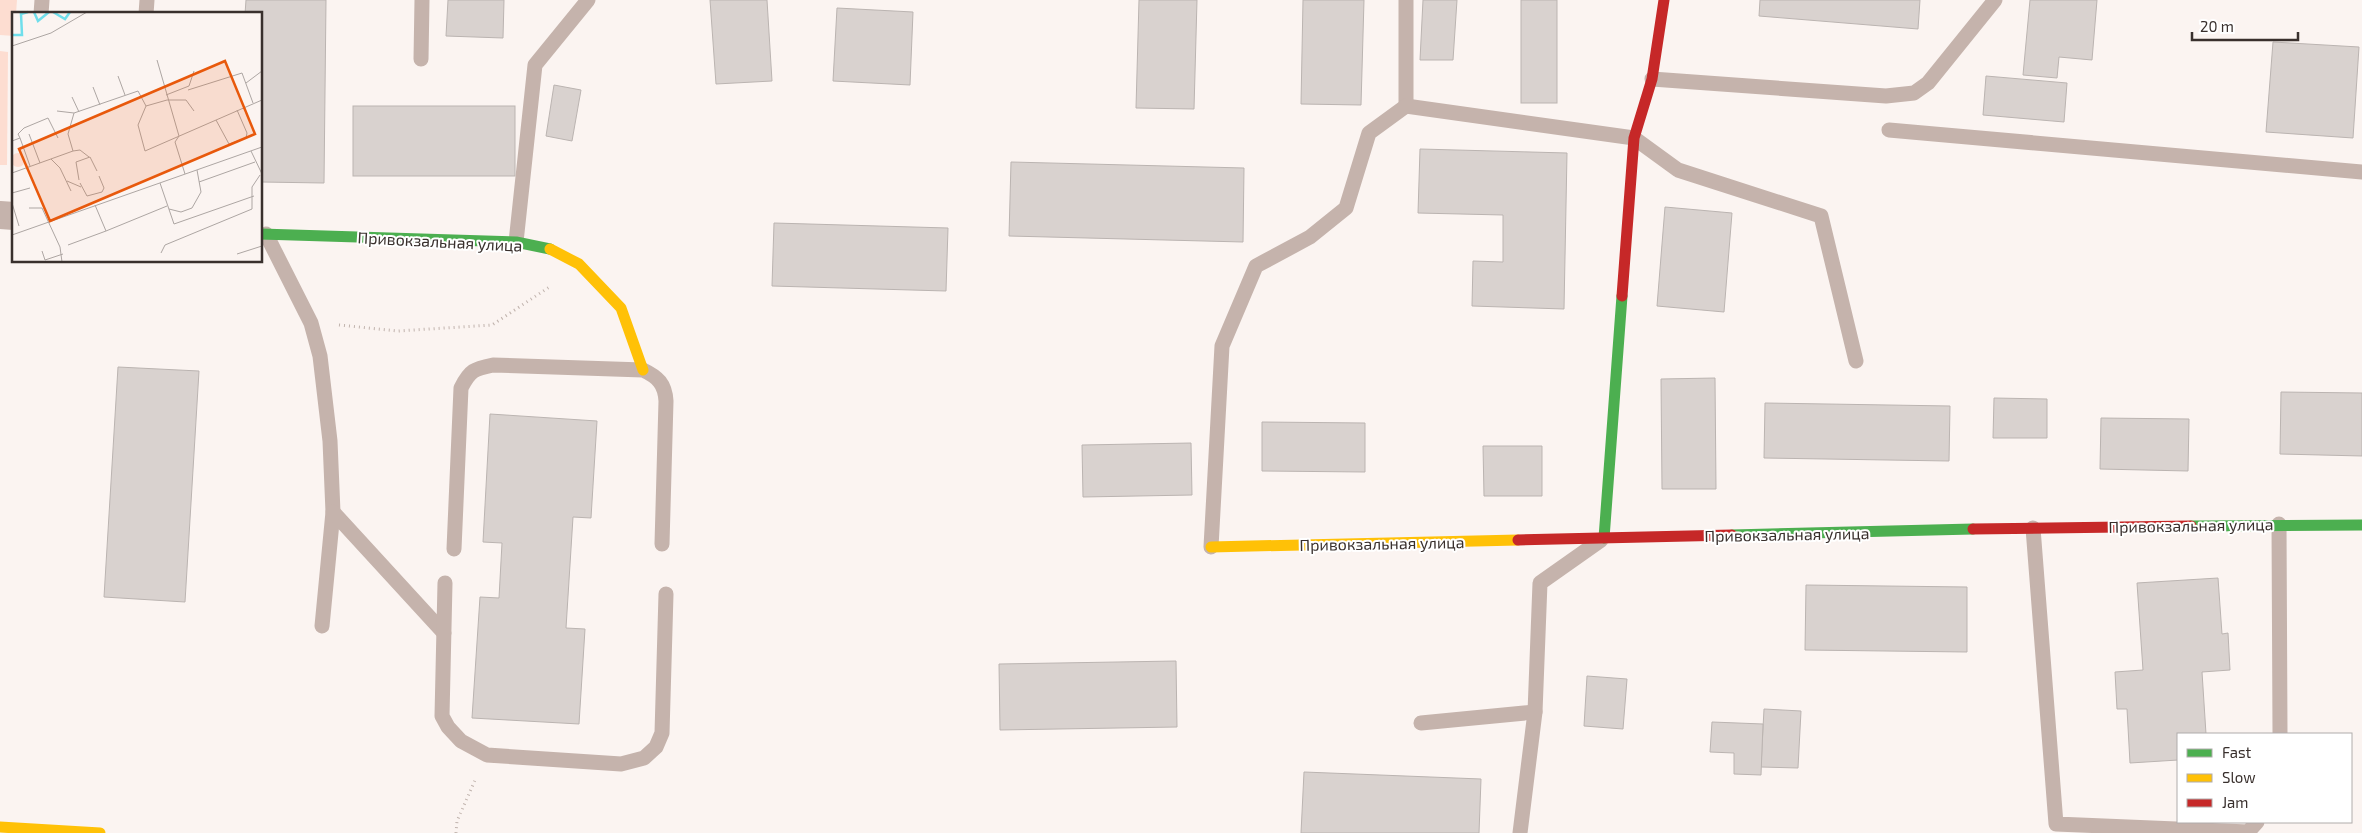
<svg xmlns="http://www.w3.org/2000/svg" width="2362" height="833" font-family="'Exo 2',sans-serif">
<style>
.green{fill:#fdddd1}
.building{fill:#d9d2cf;stroke:#bbb4b1}
.lines{fill:none;stroke-linecap:round;stroke-linejoin:round}
.path{stroke:#c0b3ad;stroke-width:3;stroke-dasharray:1 4;stroke-linecap:butt}
.lane{stroke:#c5b3ac;stroke-width:15}
.street{stroke:#c5b3ac;stroke-width:28}
.fast{stroke:#4caf50;stroke-width:11}
.slow{stroke:#ffc107;stroke-width:11}
.jam{stroke:#c62828;stroke-width:11}
.labels{text-anchor:middle;dominant-baseline:central;stroke-width:4;stroke-linejoin:round;paint-order:stroke}
.street-label{font-size:16px;fill:#39302d;stroke:#fff}
.inset-river{fill:none;stroke:#6fdeeb;stroke-width:2.5}
.inset-road{fill:none;stroke:#ada6a3;stroke-width:1}
.view{fill:#e8590c;fill-opacity:0.15;stroke:#e8590c;stroke-width:2.5}
.inset-edge{fill:none;stroke:#39302d;stroke-width:2.5}
</style>
<rect width="100%" height="100%" fill="#fbf4f1"/>
<g class="green">
<polygon points="0,0 17,0 16,14 14,14 14,36 0,35"/>
<polygon points="0,51 8,52 7,165 0,165"/>
</g>
<g class="building">
<polygon points="246,0 326,0 324,183 261,182 261,14 245,14"/>
<polygon points="448,0 504,0 503,38 446,36"/>
<polygon points="710,0 767,0 772,81 716,84"/>
<polygon points="1139,0 1197,0 1194,109 1136,108"/>
<polygon points="1303,0 1364,0 1361,105 1301,104"/>
<polygon points="1423,0 1457,0 1453,60 1420,60"/>
<rect x="1521" y="0" width="36" height="103"/>
<polygon points="1760,0 1920,0 1918,29 1759,16"/>
<polygon points="2030,0 2097,0 2092,60 2059,57 2057,78 2023,75"/>
<polygon points="837,8 913,12 910,85 833,81"/>
<polygon points="2273,42 2359,47 2353,138 2266,132"/>
<polygon points="1986,76 2067,83 2064,122 1983,115"/>
<polygon points="554,85 581,90 572,141 546,136"/>
<rect x="353" y="106" width="162" height="70"/>
<polygon points="1420,149 1567,153 1564,309 1472,306 1473,261 1503,262 1503,215 1418,213"/>
<polygon points="1011,162 1244,168 1243,242 1009,236"/>
<polygon points="1665,207 1732,213 1724,312 1657,306"/>
<polygon points="774,223 948,228 946,291 772,286"/>
<polygon points="118,367 199,371 185,602 104,597"/>
<polygon points="1715,378 1716,489 1662,489 1661,379"/>
<polygon points="2281,392 2362,393 2362,456 2280,454"/>
<polygon points="1994,398 2047,399 2047,438 1993,438"/>
<polygon points="1765,403 1950,406 1949,461 1764,458"/>
<polygon points="490,414 597,421 591,518 573,517 566,628 585,629 579,724 472,718 480,597 499,598 502,543 483,542"/>
<polygon points="2101,418 2189,419 2188,471 2100,469"/>
<polygon points="1262,422 1365,423 1365,472 1262,471"/>
<polygon points="1191,443 1192,495 1083,497 1082,445"/>
<polygon points="1483,446 1542,446 1542,496 1484,496"/>
<polygon points="2218,578 2222,634 2228,633 2230,670 2202,672 2206,734 2178,734 2178,760 2130,763 2127,709 2117,709 2115,672 2143,670 2137,583"/>
<polygon points="1806,585 1967,587 1967,652 1805,650"/>
<polygon points="1176,661 1177,727 1000,730 999,664"/>
<polygon points="1587,676 1627,679 1623,729 1584,726"/>
<polygon points="1764,709 1801,711 1798,768 1761,767"/>
<polygon points="1712,722 1763,724 1761,775 1734,774 1734,753 1710,752"/>
<polygon points="1304,772 1481,779 1479,833 1301,833"/>
</g>
<g class="lines">
<g class="path">
<polyline points="339,325 398,331 492,325 551,286"/>
<polyline points="456,833 457,821 476,778"/>
</g>
<g class="lane">
<polyline points="41,14 42,0"/>
<polyline points="146,14 147,0"/>
<polyline points="421,59 422,0"/>
<polyline points="1652,79 1886,96 1914,93 1928,83 1995,0"/>
<polyline points="1406,106 1406,0"/>
<polyline points="1889,130 2362,172"/>
<polyline points="266,234 311,323 320,356 330,441 333,512 322,626"/>
<polyline points="516,242 535,65 588,0"/>
<polyline points="333,512 444,633"/>
<polyline points="2279,524 2280,734"/>
<polyline points="2033,528 2056,824 2248,832 2257,822"/>
<polyline points="1211,547 1222,346 1256,266 1310,237 1346,208 1369,133 1406,106 1634,138 1678,170 1821,216 1856,361"/>
<path d="M454,549L461,388C470,370 474,369 493,365L643,370C658,377 665,384 666,401L662,544"/>
<polyline points="445,583 442,716 448,727 461,741 487,755 621,764 644,758 656,747 662,733 666,594"/>
<polyline points="1421,723 1535,712"/>
<polyline points="1520,833 1535,712 1540,583 1601,540"/>
</g>
<polyline class="street" points="0,215 14,216"/>
<g class="fast">
<polyline points="261,234 516,242 550,249"/>
<polyline points="2191,526 2362,525"/>
<polyline points="1732,535 1973,529"/>
<polyline points="1604,538 1622,296"/>
</g>
<g class="slow">
<polyline points="550,249 579,264 621,308 643,370"/>
<polyline points="1211,547 1518,540"/>
<polyline points="0,827 100,833"/>
</g>
<g class="jam">
<polyline points="1622,296 1634,138 1652,79 1664,0"/>
<polyline points="1973,529 2191,526"/>
<polyline points="1518,540 1732,535"/>
</g>
</g>
<g class="labels">
<g class="street-label">
<text transform="translate(440 241) rotate(3)">Привокзальная улица</text>
<text transform="translate(2191 525) rotate(-1)">Привокзальная улица</text>
<text transform="translate(1787 534) rotate(-1)">Привокзальная улица</text>
<text transform="translate(1382 543) rotate(-1)">Привокзальная улица</text>
</g>
</g>
<g transform="translate(12 12)">
<rect width="250" height="250" fill="#fbf4f1"/>
<path d="M-1 148a7 7 0 1 1 14 0a7 7 0 1 1-14 0Z" fill="#fdddd1"/>
<path class="inset-river" d="M22,0L26,9L37,0M41,0L53,7L58,0M0,23H10L9,2L16,0"/>
<path class="inset-road" d="M0,34L39,21L75,0M145,48L167,124L163,130L173,162M106,64L113,83M234,71L250,59M81,75L88,93M176,78L230,61L241,91M154,83L177,74L182,59M60,85L67,100M45,99L62,101M182,99L174,88H155L134,94L126,113L133,139L250,88M204,108L217,132L234,126L235,121L225,98M17,122L28,151M8,126L6,122L12,116L36,106L46,126M0,129L8,126L18,154M61,139L56,122L62,101L126,79L134,94M239,139L250,162M39,147L48,156L59,179M0,161L61,139L68,138L77,145M67,168L64,150L78,145L85,159M55,169L69,175M187,170L243,150M68,171L75,184L90,180L92,176L87,164M148,171L162,212L242,184M0,181L18,176M0,191L7,214M83,193L94,219L155,194M17,196H30L48,235L50,250M157,197L169,200L180,196L189,180L185,158M0,223L250,135M56,233L94,219M30,239L33,248L51,242M149,241L153,233L240,197V175L248,163M225,242L250,234"/>
<path class="view" d="M213,49L243,122L38,209L7,137Z"/>
<rect width="250" height="250" class="inset-edge"/>
</g>
<rect x="2177" y="733" width="175" height="90" fill="#ffffff" stroke="#b0acab"/>
<rect x="2187" y="749" width="25" height="8" fill="#4caf50" stroke="#b0acab"/>
<text x="2222" y="758" font-size="15" fill="#39302d">Fast</text>
<rect x="2187" y="774" width="25" height="8" fill="#ffc107" stroke="#b0acab"/>
<text x="2222" y="783" font-size="15" fill="#39302d">Slow</text>
<rect x="2187" y="799" width="25" height="8" fill="#c62828" stroke="#b0acab"/>
<text x="2222" y="808" font-size="15" fill="#39302d">Jam</text>
<path d="M2192 32v8h106v-8" fill="none" stroke="#39302d" stroke-width="2.5"/>
<text x="2200" y="32" font-size="15" fill="#39302d" stroke="#ffffff" stroke-width="4" paint-order="stroke">20 m</text>
</svg>
